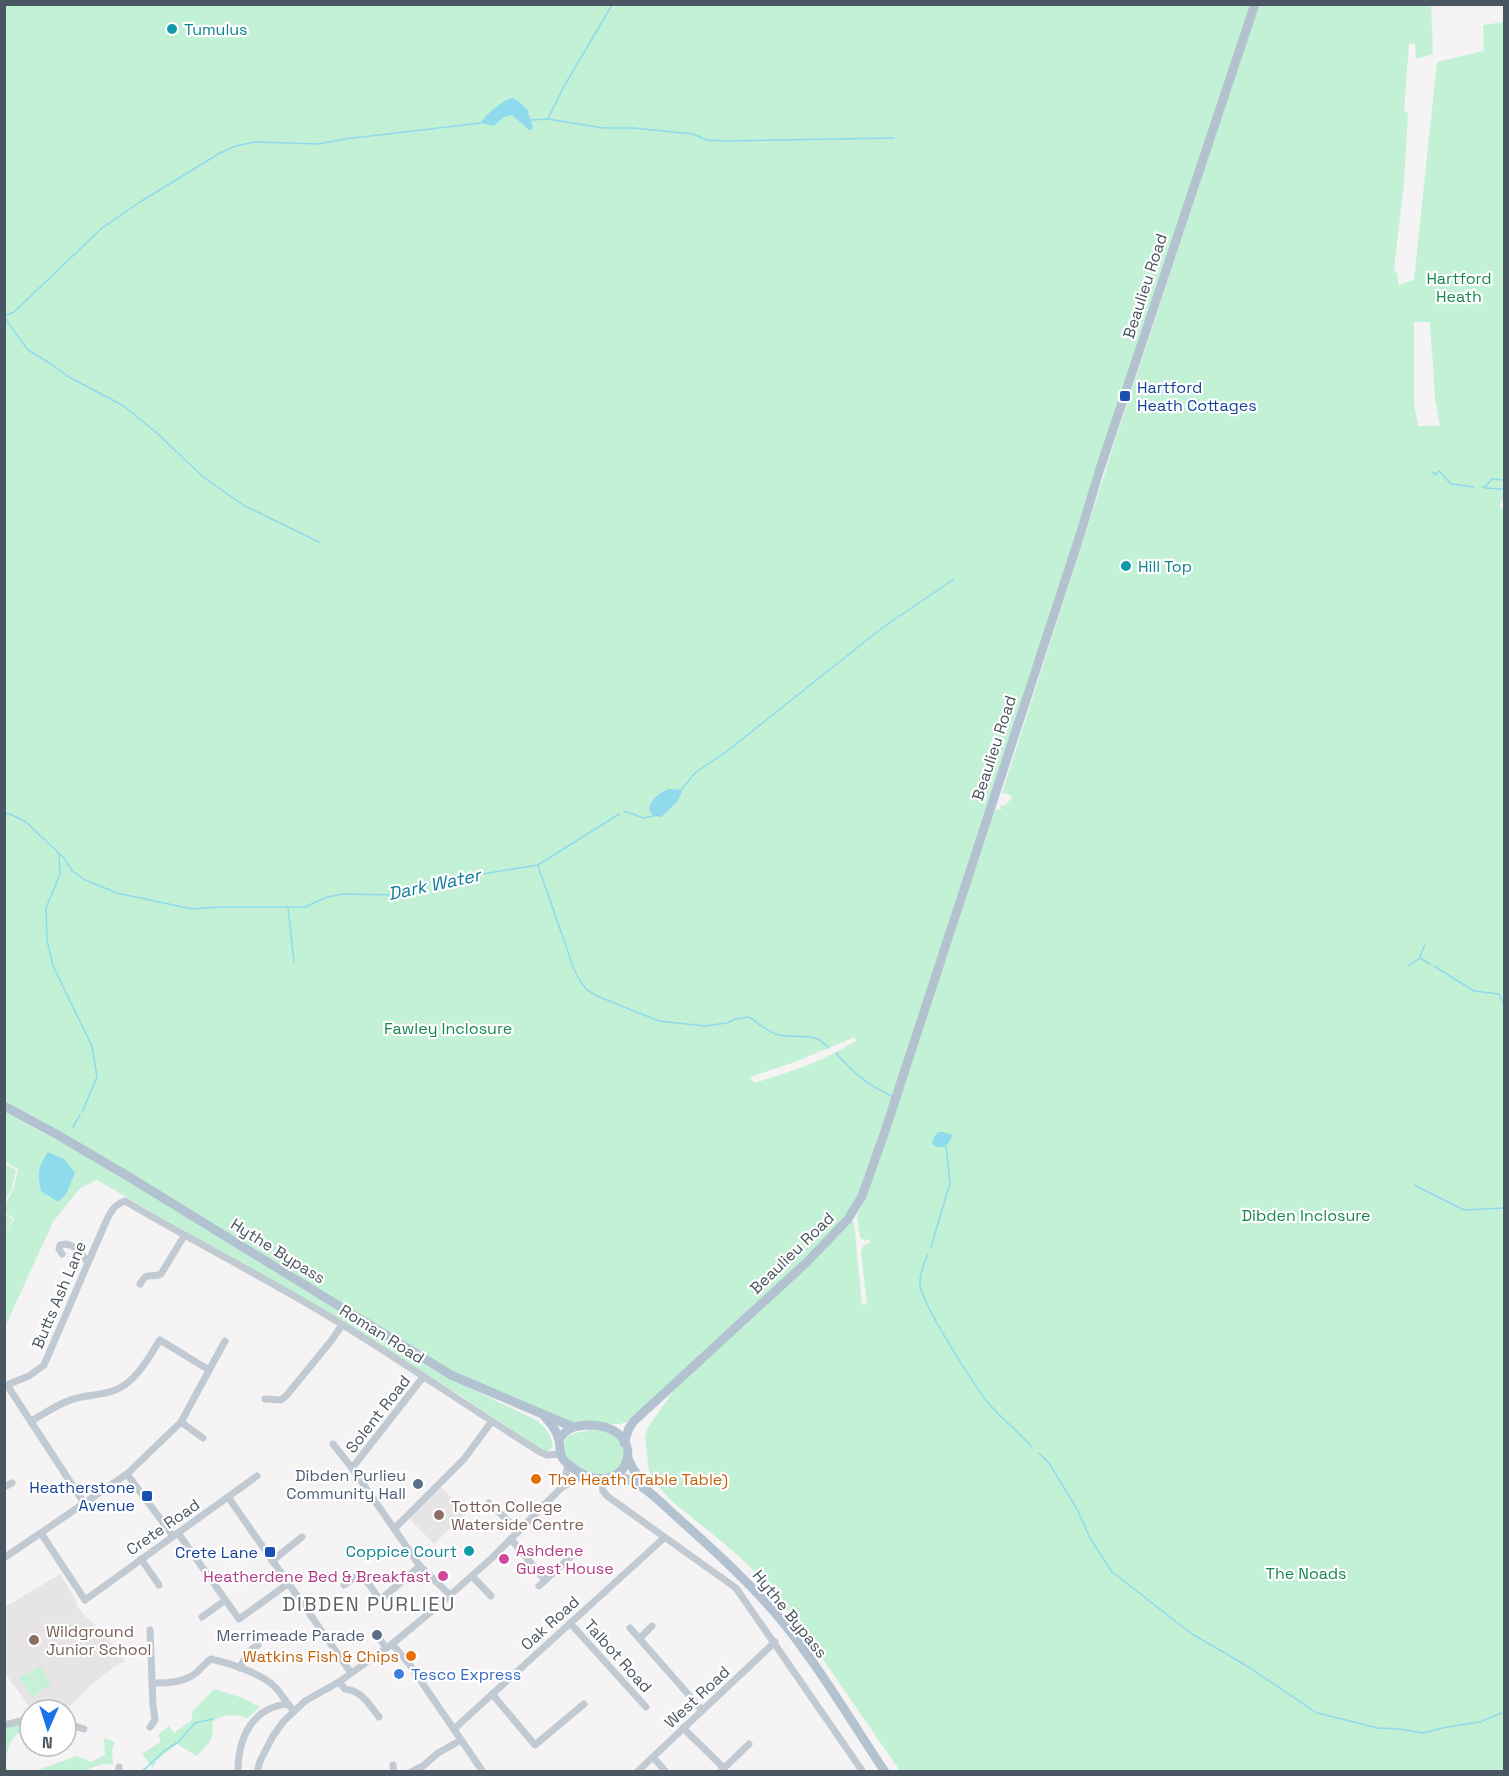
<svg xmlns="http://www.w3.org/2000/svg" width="1509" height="1776" font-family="'Space Grotesk',sans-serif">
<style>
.education{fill:#e6e4e5}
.green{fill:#c3f1d5;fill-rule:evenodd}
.water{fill:#90daee}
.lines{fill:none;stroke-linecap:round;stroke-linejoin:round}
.stream{stroke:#90daee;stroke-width:1.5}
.minor{stroke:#c1cad2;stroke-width:7}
.major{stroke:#b3c2d1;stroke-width:9}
.culture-dot{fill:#0f9aa8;stroke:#fff;stroke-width:2}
.transit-dot{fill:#1a4fb4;stroke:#fff;stroke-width:2}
.food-dot{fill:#e8710a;stroke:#fff;stroke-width:2}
.service-dot{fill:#5c6f8a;stroke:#fff;stroke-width:2}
.education-dot{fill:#8d6e63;stroke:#fff;stroke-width:2}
.hotel-dot{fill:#d1479c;stroke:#fff;stroke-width:2}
.shop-dot{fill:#3f7fe0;stroke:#fff;stroke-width:2}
.labels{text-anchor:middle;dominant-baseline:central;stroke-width:4.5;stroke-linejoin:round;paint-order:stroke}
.culture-label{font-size:16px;fill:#0d838f;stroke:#fff;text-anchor:start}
.park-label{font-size:16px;fill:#17864f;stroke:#fff}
.street-label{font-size:16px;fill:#4a5661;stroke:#fff}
.transit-label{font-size:16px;fill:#164399;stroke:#fff;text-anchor:end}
.service-label{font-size:16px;fill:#4e5e75;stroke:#fff;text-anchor:end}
.food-label{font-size:16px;fill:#c56008;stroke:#fff;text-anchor:start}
.education-label{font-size:16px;fill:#785e54;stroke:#fff;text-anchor:start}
.hotel-label{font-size:16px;fill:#b23c85;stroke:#fff;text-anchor:start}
.shop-label{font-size:16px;fill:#366cbe;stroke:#fff;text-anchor:start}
.water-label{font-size:18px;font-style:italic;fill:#0c7c9b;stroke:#fff}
.quarter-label{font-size:20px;letter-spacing:1.5px;fill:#5f6368;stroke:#fff}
</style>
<rect width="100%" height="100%" fill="#f5f3f3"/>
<g class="education">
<polygon points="441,1487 466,1513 434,1544 409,1518 410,1518"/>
<polygon points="60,1574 77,1602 75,1603 82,1613 103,1633 126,1661 116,1665 90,1686 67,1709 32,1710 5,1673 5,1607"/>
</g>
<g class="green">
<path d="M4,5H1252L893,1096L855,1202L837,1228L630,1421L620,1424L573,1423L446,1369L5,1104ZM855,1037L856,1041C824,1061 790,1072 754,1083L750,1077L792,1063Z"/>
<path d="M1259,5H1431L1433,54L1416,59L1415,43L1409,44L1404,111L1408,113L1404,182L1394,269L1398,275V285L1414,280L1437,62L1484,51L1483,25L1504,22V498L1501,502L1500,507L1504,510V1771H900L811,1642L766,1582L733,1551L673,1502L656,1484L649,1471L645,1437L648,1427L675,1389L851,1221L854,1222L862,1305L867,1304L861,1252L863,1246L871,1242L869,1240L861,1239L860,1236L857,1216L866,1195L995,810L1002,809L999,806L1005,805L1012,798L1009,794L1002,793L1119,429ZM1414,322H1430L1435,397L1440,426H1418L1414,403Z"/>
<path d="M5,1112L106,1167L437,1372L536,1420C545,1427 552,1435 553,1447L548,1451L543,1450L461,1396L378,1344L97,1180L80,1188L53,1222L5,1327V1214L12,1219L5,1237L14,1218L5,1213V1205L14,1187L18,1169L5,1162Z"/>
<polygon points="5,1164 16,1170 12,1188 5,1202"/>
<path d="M591,1430L605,1431L619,1438L624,1455L623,1465L609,1475C591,1473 576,1469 564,1453C563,1431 574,1434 591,1430Z"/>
<polygon points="40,1666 51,1685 42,1690 31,1672"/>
<polygon points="29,1672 41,1691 32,1697 20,1678"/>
<path d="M214,1689L243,1698L260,1707L247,1718C233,1714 225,1714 212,1722C215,1740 208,1744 197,1756L177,1744L157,1760L153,1768L142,1754L160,1742L159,1734L169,1726L174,1733L191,1721L193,1711Z"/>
<path d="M20,1722L30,1723V1733L16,1734C7,1746 6,1754 6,1768L7,1769L24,1771H5L4,1729Z"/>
<path d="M104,1738L115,1742L112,1750L113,1765C101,1761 91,1770 80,1772C63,1774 43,1772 25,1771H35L77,1756L91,1762L105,1755Z"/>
</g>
<g class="water">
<path d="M512,98L517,100L528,110C528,117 534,123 532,130H529L512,115L504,117L494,126L481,123C484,116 503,100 512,98Z"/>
<path d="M669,789L681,790L682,792L677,802L661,817L653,816L649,810C651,798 658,794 669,789Z"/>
<path d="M938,1132H943L952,1135C950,1146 941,1151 932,1144L933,1139Z"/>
<path d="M48,1152L64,1159L75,1173L66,1194L58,1202L41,1191C37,1172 38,1168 48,1152Z"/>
</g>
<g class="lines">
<g class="stream">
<polyline points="548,119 563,88 612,5"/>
<polyline points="531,120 548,119 603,128 633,128 693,134 707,140 725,141 894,138"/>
<polyline points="4,316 14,312 102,228 140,202 220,153 236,146 255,142 318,144 345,139 481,123"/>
<polyline points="4,317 28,350 51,364 69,377 124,406 158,434 202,476 243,505 319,542"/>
<polyline points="1433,472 1435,475 1439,471 1451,484 1474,487"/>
<polyline points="1482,487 1485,487 1492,479 1504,480"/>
<polyline points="1485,488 1504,489"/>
<polyline points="681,790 695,773 726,752 882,628 954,579"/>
<polyline points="624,811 644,818 653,816"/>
<polyline points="4,813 12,815 26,822 64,858 72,871 85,880 117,893 192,909 219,907 305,907 327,897 344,894 391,895 406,892 427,883 538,865 619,814"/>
<polyline points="59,854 60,874 46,908 47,940 53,966 92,1046 97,1077 82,1112"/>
<path d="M538,866L574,969L580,981L587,990L597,996L659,1021L705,1026L727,1023L735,1019L749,1017C760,1024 765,1031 779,1035C791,1038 806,1034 818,1039C822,1041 826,1046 829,1048"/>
<polyline points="288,907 294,962"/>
<polyline points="1420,957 1425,944"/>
<polyline points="1408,966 1420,958 1430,964"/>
<polyline points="1434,966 1474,991 1499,994 1504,1004"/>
<path d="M836,1053C852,1072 870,1087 892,1096"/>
<polyline points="73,1127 80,1115"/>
<polyline points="1414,1185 1464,1210 1504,1208"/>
<polyline points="931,1247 950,1183 946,1146"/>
<path d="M928,1254C924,1263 919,1275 920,1285C921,1302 976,1389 990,1405C1003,1420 1019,1432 1032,1447"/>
<polyline points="1039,1453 1049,1463 1077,1509 1090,1538 1112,1572 1192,1634 1247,1666 1317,1713 1378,1728 1399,1729 1423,1733 1447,1727 1480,1722 1504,1712"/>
<polyline points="138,1772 145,1769 164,1751 178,1742 195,1723 213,1719"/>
</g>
<g class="minor">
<path d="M62,1254L59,1249L60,1245C73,1241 82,1253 88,1263"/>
<path d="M140,1284C149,1270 149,1279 161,1274L184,1236"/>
<polyline points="7,1385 84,1503"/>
<path d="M4,1386L29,1376L44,1365L104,1226C109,1216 112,1205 125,1201C189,1239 256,1273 320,1311C395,1356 467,1406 540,1452L547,1455L560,1454"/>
<polyline points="265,1399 281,1400 286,1396 331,1341 342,1325"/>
<path d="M31,1421C46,1413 60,1402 77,1398C93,1394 112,1395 126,1384C141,1373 150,1355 160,1340L209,1370"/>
<polyline points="181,1422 203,1438"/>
<polyline points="333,1444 352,1468 420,1566 450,1595"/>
<polyline points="352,1468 424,1376"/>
<polyline points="127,1474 173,1536"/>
<polyline points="601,1478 603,1491 607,1496 736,1588 863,1772"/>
<polyline points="4,1487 12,1483"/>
<polyline points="561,1488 566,1474 568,1464"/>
<polyline points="228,1497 351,1673"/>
<polyline points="489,1503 519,1531"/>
<polyline points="395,1528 464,1459 492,1421"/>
<polyline points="41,1533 85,1600 257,1476"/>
<polyline points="178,1533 239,1619 289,1583"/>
<polyline points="511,1539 545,1580"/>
<polyline points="4,1558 127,1474 181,1422 225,1341"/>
<polyline points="141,1559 159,1585"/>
<polyline points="272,1561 302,1537"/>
<polyline points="472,1576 491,1596"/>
<polyline points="344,1585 361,1573 380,1600 420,1566"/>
<polyline points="539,1586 578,1550"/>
<polyline points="202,1617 224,1601"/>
<polyline points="570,1623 646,1707"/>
<polyline points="630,1628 702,1710"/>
<polyline points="150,1630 153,1705 155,1720 150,1727"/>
<polyline points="376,1633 386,1648"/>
<polyline points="640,1638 652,1626"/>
<polyline points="392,1644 410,1665 483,1772"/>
<path d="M240,1668C245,1658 248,1650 258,1645"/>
<path d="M339,1682L345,1689C362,1691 369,1704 379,1717"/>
<path d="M152,1683C168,1683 183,1683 196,1673C202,1668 205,1663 211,1659C230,1663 263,1674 276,1688C283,1696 287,1704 294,1711"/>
<polyline points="492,1694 535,1745 584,1704"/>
<polyline points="66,1723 84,1729"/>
<polyline points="4,1725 30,1719"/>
<polyline points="683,1728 724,1768"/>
<polyline points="454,1729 664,1538"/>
<polyline points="29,1743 30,1742"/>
<polyline points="653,1757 666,1772"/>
<polyline points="393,1765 394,1772"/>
<path d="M238,1771C238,1738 252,1708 287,1704"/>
<polyline points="118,1772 119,1767"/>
<polyline points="257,1772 260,1761 273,1736 283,1722 305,1701 339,1682 392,1644 432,1611 493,1557 561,1488 579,1478 591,1476"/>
<polyline points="411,1772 423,1766 438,1753 461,1740"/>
<polyline points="637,1772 775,1642"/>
<polyline points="720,1772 749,1744"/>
</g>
<g class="major">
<polyline points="4,1106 56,1134 126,1175 451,1375 573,1427"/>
<path d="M545,1417C551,1423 557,1432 559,1440C561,1452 558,1456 569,1465C627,1511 656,1427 590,1425C575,1425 566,1428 559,1440"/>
<polyline points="624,1443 629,1428 634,1421 808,1261 848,1219 862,1196 885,1131 1080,535 1099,472 1255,4"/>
<polyline points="628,1458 633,1469 646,1487"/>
<path d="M616,1476C641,1480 660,1502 679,1519C715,1551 751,1584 782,1621C820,1668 851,1721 885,1772"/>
</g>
</g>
<g class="culture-dot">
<circle cx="172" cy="29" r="6"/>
<circle cx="1126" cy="566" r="6"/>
<circle cx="469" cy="1551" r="6"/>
</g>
<g class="transit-dot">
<rect x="1119" y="390" width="12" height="12" rx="3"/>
<rect x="141" y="1490" width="12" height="12" rx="3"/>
<rect x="264" y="1546" width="12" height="12" rx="3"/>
</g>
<g class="food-dot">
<circle cx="536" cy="1479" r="6"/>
<circle cx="411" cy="1656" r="6"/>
</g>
<g class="service-dot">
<circle cx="418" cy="1484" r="6"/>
<circle cx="377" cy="1635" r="6"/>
</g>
<g class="education-dot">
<circle cx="439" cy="1515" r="6"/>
<circle cx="34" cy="1640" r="6"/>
</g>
<g class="hotel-dot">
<circle cx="504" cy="1559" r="6"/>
<circle cx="443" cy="1576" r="6"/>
</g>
<circle class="shop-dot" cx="399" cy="1674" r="6"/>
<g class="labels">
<g class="culture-label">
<text x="184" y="29">Tumulus</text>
<text x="1138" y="566">Hill Top</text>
<text x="457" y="1551" text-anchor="end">Coppice Court</text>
</g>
<g class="park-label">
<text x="1459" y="278">Hartford<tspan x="1459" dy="18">Heath</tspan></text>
<text x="448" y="1028">Fawley Inclosure</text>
<text x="1306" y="1215">Dibden Inclosure</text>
<text x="1306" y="1573">The Noads</text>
</g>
<g class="street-label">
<text transform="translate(1145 286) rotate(-72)">Beaulieu Road</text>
<text transform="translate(994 748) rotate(-72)">Beaulieu Road</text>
<text transform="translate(278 1251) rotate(32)">Hythe Bypass</text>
<text transform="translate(792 1253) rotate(-44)">Beaulieu Road</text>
<text transform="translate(59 1295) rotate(-67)">Butts Ash Lane</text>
<text transform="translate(382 1334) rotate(32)">Roman Road</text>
<text transform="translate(378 1414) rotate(-52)">Solent Road</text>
<text transform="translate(163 1527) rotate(-35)">Crete Road</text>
<text transform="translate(790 1614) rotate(51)">Hythe Bypass</text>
<text transform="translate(550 1623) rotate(-42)">Oak Road</text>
<text transform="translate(618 1656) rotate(48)">Talbot Road</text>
<text transform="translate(697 1697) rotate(-43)">West Road</text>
</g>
<g class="transit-label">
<text x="1137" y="387" text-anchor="start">Hartford<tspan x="1137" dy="18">Heath Cottages</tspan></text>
<text x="135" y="1487">Heatherstone<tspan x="135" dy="18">Avenue</tspan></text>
<text x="258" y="1552">Crete Lane</text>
</g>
<g class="service-label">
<text x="406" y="1475">Dibden Purlieu<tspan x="406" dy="18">Community Hall</tspan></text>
<text x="365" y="1635">Merrimeade Parade</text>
</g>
<g class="food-label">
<text x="548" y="1479">The Heath (Table Table)</text>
<text x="399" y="1656" text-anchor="end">Watkins Fish &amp; Chips</text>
</g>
<g class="education-label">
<text x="451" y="1506">Totton College<tspan x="451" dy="18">Waterside Centre</tspan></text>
<text x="46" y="1631">Wildground<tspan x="46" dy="18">Junior School</tspan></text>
</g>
<g class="hotel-label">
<text x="516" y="1550">Ashdene<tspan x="516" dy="18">Guest House</tspan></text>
<text x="431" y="1576" text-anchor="end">Heatherdene Bed &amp; Breakfast</text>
</g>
<g class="shop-label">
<text x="411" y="1674">Tesco Express</text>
</g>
<g class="water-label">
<text transform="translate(434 884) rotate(-12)">Dark Water</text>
</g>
<g class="quarter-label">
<text x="369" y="1604">DIBDEN PURLIEU</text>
</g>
</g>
<rect width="1509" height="1776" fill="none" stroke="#4a5661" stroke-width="12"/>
<g transform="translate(48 1728) rotate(183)"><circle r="28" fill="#ffffff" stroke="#b7bbc0" stroke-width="1.5"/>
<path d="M0-4.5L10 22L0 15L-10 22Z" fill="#1a73e8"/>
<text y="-9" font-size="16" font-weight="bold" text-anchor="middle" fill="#4a5661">N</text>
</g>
</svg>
